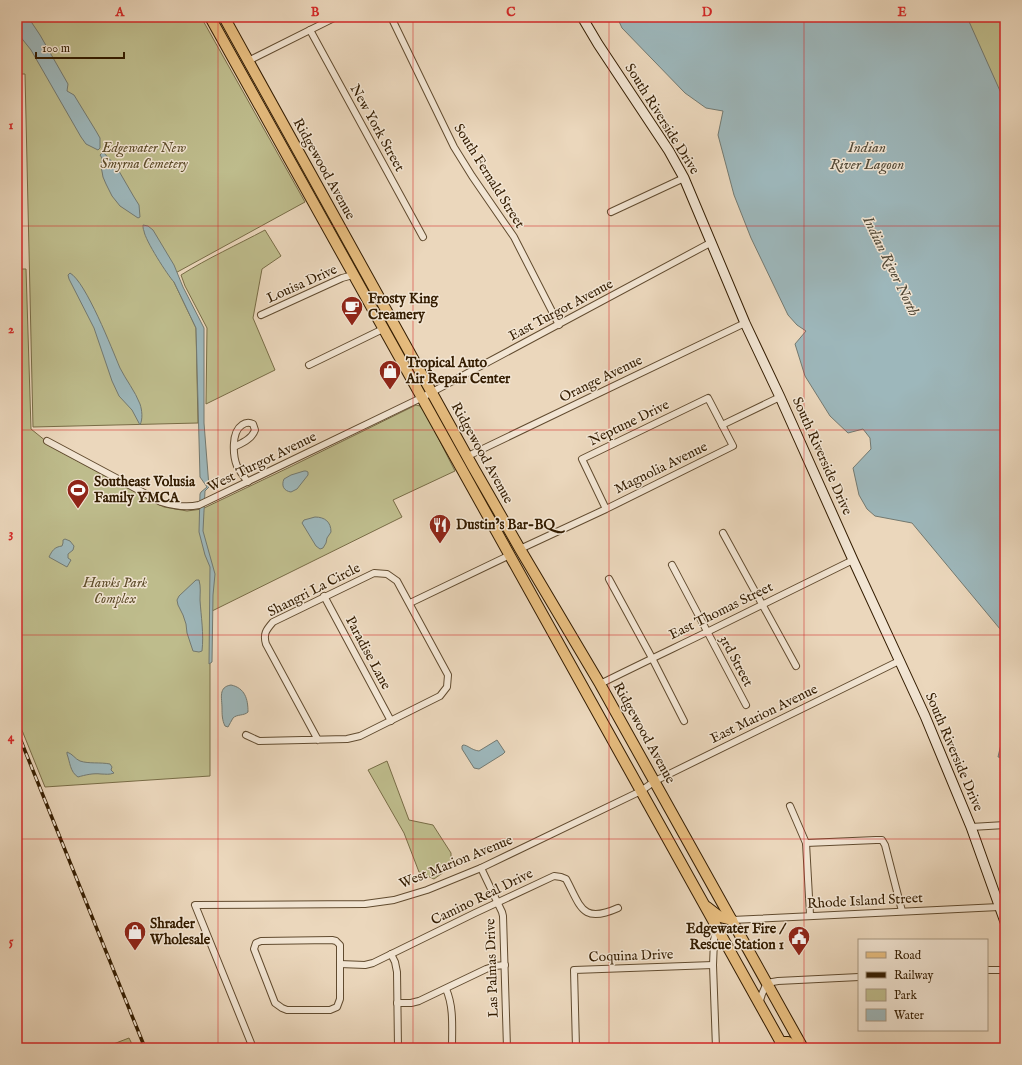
<svg xmlns="http://www.w3.org/2000/svg" width="1022" height="1065" font-family="'IM FELL English',serif">
<style>
.green{fill:#bebc8c;stroke:#786c46}
.water{fill:#9db7bb;stroke:#737970}
.lines{fill:none;stroke-linecap:round;stroke-linejoin:round}
.street-casing{stroke:#614b2f;stroke-width:8}
.secondary-casing{stroke:#331c00;stroke-width:11}
.primary-casing{stroke:#331c00;stroke-width:12}
.street{stroke:#f2e5d3;stroke-width:6}
.secondary{stroke:#f2e5d3;stroke-width:9}
.primary{stroke:#e6bc7e;stroke-width:10}
.rail-casing{stroke:#331c00;stroke-width:3.5}
.rail{stroke:#f2e5d3;stroke-width:2;stroke-dasharray:6;stroke-linecap:butt}
.grid{fill:none;stroke:#d62828;stroke-width:1;stroke-opacity:0.55}
.labels{text-anchor:middle;dominant-baseline:central;stroke-width:3;stroke-linejoin:round;paint-order:stroke}
.street-label{font-size:14px;fill:#331c00;stroke:#f2e5d3}
.park-label{font-size:14px;font-style:italic;fill:#5d4c2a;stroke:#f2e5d3}
.poi-label{font-size:14px;font-weight:bold;fill:#331c00;stroke:#f2e5d3;text-anchor:start}
.water-label{font-size:15px;font-style:italic;fill:#534a38;stroke:#f2e5d3}
.neatline{fill:none;stroke:#d62828;stroke-width:1.5}
.grid-label{font-size:13px;text-anchor:middle;font-weight:bold;fill:#d62828}
</style>
<rect width="100%" height="100%" fill="#ebd7bc"/>
<filter id="stains"><feTurbulence type="fractalNoise" baseFrequency=".005" numOctaves="4"/><feColorMatrix values="0 0 0 0 .2 0 0 0 0 .09 0 0 0 0 .02 0 0 0 .5 -.17"/></filter>
<radialGradient id="worn" r=".72"><stop offset=".6" stop-color="#630" stop-opacity="0"/><stop offset="1" stop-color="#630" stop-opacity=".3"/></radialGradient>
<g class="green">
<polygon points="17,17 201,17 305,202 170,276 174,282 196,328 198,423 33,427 25,74 17,74"/>
<polygon points="964,17 1005,17 1005,101 989,92"/>
<path d="M265,230L281,256L262,269L253,318L275,370L206,404L207,328L185,286L181,275C208,258 237,245 265,230Z"/>
<polygon points="17,269 26,269 31,429 57,450 143,496 164,507 187,511 202,509 290,467 416,405 420,406 425,412 455,471 393,500 402,517 210,612 210,776 45,787 17,718"/>
<polygon points="387,761 409,820 433,825 451,853 451,867 434,879 419,872 404,833 368,770"/>
<polygon points="129,1038 134,1048 103,1048"/>
</g>
<g class="water">
<polygon points="17,17 28,17 40,35 68,84 67,91 74,95 96,131 100,138 100,148 98,150 86,144 81,137 31,50 19,35 17,29"/>
<polygon points="617,17 967,17 1005,102 1005,635 912,523 875,516 867,509 859,495 853,468 871,449 870,438 863,429 848,433 830,416 805,376 795,344 806,331 797,325 788,315 751,238 734,195 718,135 723,111 706,108 685,93 622,28"/>
<polygon points="103,152 116,166 134,197 139,205 140,217 138,218 120,206 112,196 106,184 103,177 101,166 102,158 100,155"/>
<path d="M143,225L148,226L153,230L174,265L183,287L204,328V423L209,487L205,491L203,531L215,574L213,595L212,662L209,664L210,567L205,555L199,532L200,494L201,492L207,487L200,477L196,328L174,282C168,276 145,240 144,231C143,229 143,227 143,225Z"/>
<path d="M70,273C86,282 112,349 120,368C126,380 135,391 140,404C142,410 143,419 140,425L132,410L119,396L112,381L94,328L69,279L68,275Z"/>
<path d="M304,471H306L308,472V475L297,489L291,492C284,491 281,486 284,479L291,475Z"/>
<path d="M315,517C325,517 331,522 331,532L327,538L326,543L323,548L320,549L316,546L302,523L304,520Z"/>
<path d="M65,539L70,541L74,546L73,550L68,554V558L71,560L67,567L49,557C52,551 54,547 62,546L63,543V540Z"/>
<path d="M196,580H199C201,587 200,593 200,600C201,616 204,634 202,651L199,652L193,651L187,633L186,624L183,615L178,605L177,600L179,596Z"/>
<path d="M231,685C245,688 248,699 248,712C244,716 237,714 233,718C231,721 230,724 228,727L225,726C222,720 222,714 222,708C222,698 218,687 231,685Z"/>
<polygon points="1005,727 1005,758 998,757"/>
<path d="M497,740L505,752L503,754L479,769L474,768L462,749V746L463,745C468,745 471,750 479,751Z"/>
<path d="M67,752C73,754 75,759 80,761C89,764 100,762 110,764L112,767L111,770L114,773C109,775 106,774 101,774C93,773 85,775 78,777C70,772 70,762 67,754Z"/>
</g>
<g class="lines">
<g class="street-casing">
<g id="street">
<polyline points="391,17 454,147 472,176 514,237 559,325"/>
<polyline points="310,30 423,237"/>
<polyline points="248,61 336,17"/>
<polyline points="611,212 684,178"/>
<polyline points="261,315 342,278 353,275"/>
<polyline points="309,365 383,329"/>
<polyline points="722,425 780,397"/>
<path d="M47,441L161,502C174,506 186,508 199,505L421,398L712,242"/>
<path d="M234,447C242,443 252,439 255,430L253,424C249,422 246,422 242,425C231,432 233,456 237,466C240,472 244,477 248,482"/>
<polyline points="468,456 745,323"/>
<polyline points="723,533 796,666"/>
<polyline points="520,549 606,509 733,446 708,398 582,459 606,509"/>
<polyline points="672,565 746,705"/>
<polyline points="609,579 652,658 684,721"/>
<polyline points="324,596 391,721"/>
<polyline points="410,603 510,555"/>
<path d="M600,684C636,666 672,649 707,632C756,608 804,584 853,560"/>
<path d="M246,735L259,741L347,739L360,736L440,696L447,687L448,675L397,581L387,574L374,573L273,622C266,630 263,634 266,644L318,740"/>
<polyline points="790,806 806,843 810,915"/>
<polyline points="971,827 1005,825"/>
<polyline points="806,843 876,840 882,840 885,845 902,911"/>
<polyline points="481,868 502,912 503,916 507,1048"/>
<polyline points="732,920 999,907"/>
<polygon points="332,940 336,941 340,945 340,999 337,1007 330,1010 287,1010 282,1008 275,1003 254,949 256,943 261,941"/>
<polyline points="391,954 395,962 397,972 398,1048"/>
<path d="M340,964L365,965L373,963L475,913L554,876L561,877L566,879C581,907 582,924 618,908"/>
<polyline points="987,970 1005,970"/>
<path d="M446,989C454,1007 452,1028 452,1048"/>
<polyline points="397,1003 411,1003 419,1001 486,969 495,966 505,965"/>
<polyline points="759,1004 762,994 767,983 778,981 859,977"/>
<polyline points="253,1048 195,905 365,904 394,900 427,890 481,868 641,791 655,781 899,661"/>
<polyline points="576,1048 574,970 713,965"/>
<polyline points="716,1048 713,965 714,940 717,928"/>
</g>
</g>
<g class="secondary-casing">
<polyline id="secondary" points="582,17 598,44 669,151 684,178 745,323 780,397 853,560 925,716 971,827 1005,922"/>
</g>
<g class="primary-casing">
<g id="primary">
<polyline points="210,17 784,1048"/>
<polyline points="224,17 473,467 520,549 600,684 803,1048"/>
<polyline points="707,907 720,917 732,920"/>
<polyline points="780,1042 788,1042 796,1048"/>
</g>
</g>
<use href="#street" class="street"/>
<use href="#secondary" class="secondary"/>
<use href="#primary" class="primary"/>
<g class="rail-casing">
<polyline id="rail" points="17,731 145,1048"/>
</g>
<use href="#rail" class="rail"/>
</g>
<path class="grid" d="M218,17V1048M413,17V1048M609,17V1048M804,17V1048M17,226H1005M17,430H1005M17,635H1005M17,839H1005"/>
<defs>
<g id="cafe-pin" transform="scale(1.15)"><path d="M0 17L-7.5 6A9.5 9.5 0 1 1 7.5 6Z" fill="#8f2418" stroke="#f2e5d3"/><path d="M-5.5-4.5H6V0H3Q3 3.5 0 3.5H-2.5Q-5.5 3.5-5.5 0ZM3-3.2v2h1.7v-2ZM-6 4.5H4V6H-6Z" fill="#fff"/></g>
<g id="shop-pin" transform="scale(1.15)"><path d="M0 17L-7.5 6A9.5 9.5 0 1 1 7.5 6Z" fill="#8f2418" stroke="#f2e5d3"/><path d="M-5-2.5h2.3a2.7 3.5 0 0 1 5.4 0H5L5.5 6h-11ZM-1.5-2.5h3a1.5 2.3 0 0 0-3 0Z" fill="#fff"/></g>
<g id="stadium-pin" transform="scale(1.15)"><path d="M0 17L-7.5 6A9.5 9.5 0 1 1 7.5 6Z" fill="#8f2418" stroke="#f2e5d3"/><path d="M0-5a6.5 5 0 1 0 0 10a6.5 5 0 1 0 0-10ZM-3.5-1.8h7v3.6h-7Z" fill="#fff"/></g>
<g id="restaurant-pin" transform="scale(1.15)"><path d="M0 17L-7.5 6A9.5 9.5 0 1 1 7.5 6Z" fill="#8f2418" stroke="#f2e5d3"/><path d="M-5-6h1v4h1v-4h1v4h1v-4h1v5L-1.5 .5V6h-2V.5L-5-1ZM5-6V6H3V1.5H1.5Q1.5-4 5-6Z" fill="#fff"/></g>
<g id="civic-pin" transform="scale(1.15)"><path d="M0 17L-7.5 6A9.5 9.5 0 1 1 7.5 6Z" fill="#8f2418" stroke="#f2e5d3"/><path d="M-.6-6.5H3V-4.5H.6V-3L4-1V1h2V6H-6V1h2V-1L-.6-3ZM-1.2 2.5V6h2.4V2.5Z" fill="#fff"/></g>
</defs>
<g fill-rule="evenodd">
<use href="#cafe-pin" x="352" y="307"/>
<use href="#shop-pin" x="390" y="371"/>
<use href="#stadium-pin" x="78" y="490"/>
<use href="#restaurant-pin" x="440" y="525"/>
<use href="#shop-pin" x="135" y="932"/>
<use href="#civic-pin" x="799" y="937"/>
</g>
<g class="labels">
<g class="street-label">
<text transform="translate(662 119) rotate(58)">South Riverside Drive</text>
<text transform="translate(377 128) rotate(61)">New York Street</text>
<text transform="translate(324 169) rotate(61)">Ridgewood Avenue</text>
<text transform="translate(489 176) rotate(58)">South Fernald Street</text>
<text transform="translate(302 284) rotate(-24)">Louisa Drive</text>
<text transform="translate(561 310) rotate(-28)">East Turgot Avenue</text>
<text transform="translate(601 379) rotate(-26)">Orange Avenue</text>
<text transform="translate(629 423) rotate(-26)">Neptune Drive</text>
<text transform="translate(482 453) rotate(61)">Ridgewood Avenue</text>
<text transform="translate(822 456) rotate(66)">South Riverside Drive</text>
<text transform="translate(262 462) rotate(-26)">West Turgot Avenue</text>
<text transform="translate(661 468) rotate(-26)">Magnolia Avenue</text>
<text transform="translate(314 590) rotate(-27)">Shangri La Circle</text>
<text transform="translate(721 611) rotate(-26)">East Thomas Street</text>
<text transform="translate(368 653) rotate(62)">Paradise Lane</text>
<text transform="translate(736 661) rotate(62)">3rd Street</text>
<text transform="translate(764 714) rotate(-26)">East Marion Avenue</text>
<text transform="translate(644 733) rotate(61)">Ridgewood Avenue</text>
<text transform="translate(954 752) rotate(67)">South Riverside Drive</text>
<text transform="translate(456 862) rotate(-22)">West Marion Avenue</text>
<text transform="translate(482 897) rotate(-26)">Camino Real Drive</text>
<text transform="translate(865 901) rotate(-3)">Rhode Island Street</text>
<text transform="translate(631 956) rotate(-2)">Coquina Drive</text>
<text transform="translate(492 968) rotate(-92)">Las Palmas Drive</text>
</g>
<g class="park-label">
<text x="144" y="148">Edgewater New<tspan x="144" dy="16">Smyrna Cemetery</tspan></text>
<text x="115" y="583">Hawks Park<tspan x="115" dy="16">Complex</tspan></text>
</g>
<g class="poi-label">
<text x="368" y="299">Frosty King<tspan x="368" dy="16">Creamery</tspan></text>
<text x="406" y="363">Tropical Auto<tspan x="406" dy="16">Air Repair Center</tspan></text>
<text x="94" y="482">Southeast Volusia<tspan x="94" dy="16">Family YMCA</tspan></text>
<text x="456" y="525">Dustin’s Bar-BQ</text>
<text x="150" y="924">Shrader<tspan x="150" dy="16">Wholesale</tspan></text>
<text x="784" y="929" text-anchor="end">Edgewater Fire /<tspan x="784" dy="16">Rescue Station 1</tspan></text>
</g>
<g class="water-label">
<text x="867" y="147">Indian<tspan x="867" dy="17">River Lagoon</tspan></text>
<text transform="translate(891 266) rotate(64)">Indian River North</text>
</g>
</g>
<rect width="1022" height="1065" fill="none" stroke="#ebd7bc" stroke-width="44"/>
<rect x="858" y="939" width="130" height="92" fill="#f2e5d3" stroke="#a6957f"/>
<rect x="866" y="952" width="20" height="6" fill="#e6bc7e" stroke="#a6957f"/>
<text x="894" y="959" font-size="12" fill="#331c00">Road</text>
<rect x="866" y="972" width="20" height="6" fill="#331c00" stroke="#a6957f"/>
<text x="894" y="979" font-size="12" fill="#331c00">Railway</text>
<rect x="866" y="989" width="20" height="12" fill="#bebc8c" stroke="#a6957f"/>
<text x="894" y="999" font-size="12" fill="#331c00">Park</text>
<rect x="866" y="1009" width="20" height="12" fill="#9db7bb" stroke="#a6957f"/>
<text x="894" y="1019" font-size="12" fill="#331c00">Water</text>
<path d="M36 52v6h88v-6" fill="none" stroke="#331c00" stroke-width="2"/>
<text x="42" y="52" font-size="12" fill="#331c00" stroke="#f2e5d3" stroke-width="3" paint-order="stroke">100 m</text>
<rect x="22" y="22" width="978" height="1021" class="neatline"/>
<g class="grid-label">
<text x="120" y="16">A</text>
<text x="315" y="16">B</text>
<text x="511" y="16">C</text>
<text x="707" y="16">D</text>
<text x="902" y="16">E</text>
<text x="11" y="129">1</text>
<text x="11" y="333">2</text>
<text x="11" y="537">3</text>
<text x="11" y="741">4</text>
<text x="11" y="945">5</text>
</g>
<rect width="100%" height="100%" filter="url(#stains)"/>
<rect width="100%" height="100%" fill="url(#worn)"/>
</svg>
